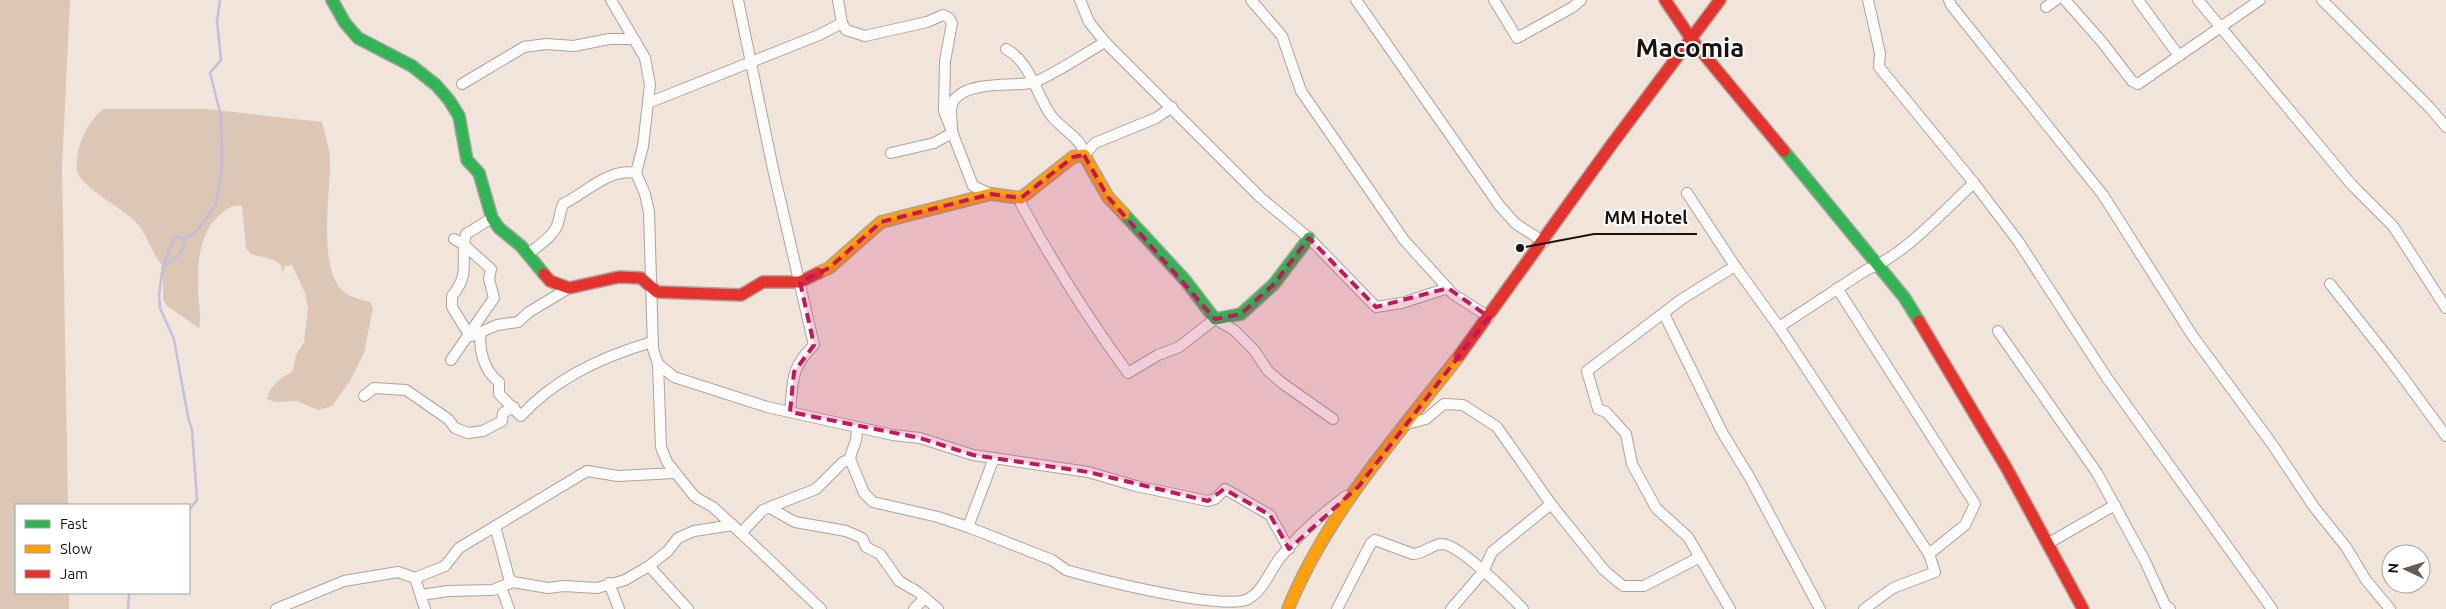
<svg xmlns="http://www.w3.org/2000/svg" width="2446" height="609" font-family="Ubuntu,sans-serif">
<style>
.green{fill:#dcc6b6}
.lines{fill:none;stroke-linecap:round;stroke-linejoin:round}
.stream{stroke:#c5bdde;stroke-width:2.5}
.street-casing{stroke:#aca39c;stroke-width:12}
.fast-casing{stroke:#aca39c;stroke-width:14}
.slow-casing{stroke:#aca39c;stroke-width:14}
.jam-casing{stroke:#aca39c;stroke-width:14}
.street{stroke:#fdfbfa;stroke-width:10}
.fast{stroke:#30b455;stroke-width:11}
.slow{stroke:#ff9f0a;stroke-width:11}
.jam{stroke:#e5322d;stroke-width:11}
.marked{fill:#c2185b;fill-opacity:0.2;stroke:#c2185b;stroke-width:4;stroke-dasharray:10 6;stroke-linejoin:round}
.labels{text-anchor:middle;dominant-baseline:central;stroke-width:4;stroke-linejoin:round;paint-order:stroke}
.town-label{font-size:26px;font-weight:bold;fill:#1b130d;stroke:#fff}
.leader{fill:none;stroke:#1b130d;stroke-width:2}
.callout-dot{fill:#1b130d;stroke:#fff;stroke-width:2}
.callout-label{font-size:18px;text-anchor:middle;font-weight:bold;fill:#1b130d;stroke:#fff;stroke-width:4;stroke-linejoin:round;paint-order:stroke}
</style>
<rect width="100%" height="100%" fill="#f0e4db"/>
<g class="green">
<polygon points="0,0 70,0 62,167 68,505 16,505 16,593 69,593 69,609 0,609"/>
<path d="M103,109H206L322,122C325,134 329,147 330,159C331,191 315,276 348,295C354,298 363,300 370,302L373,308L364,353L350,381L332,406L318,410L297,401L275,402L267,399C270,385 281,378 293,371L296,355L304,342L308,309L305,293L292,265L285,266L282,273L281,265L274,260L251,254L246,248L242,206C232,205 228,208 221,214C200,230 197,263 198,289C198,302 202,315 199,328L167,306L163,299V266C151,253 147,233 135,221C122,208 81,187 77,171C76,163 77,155 79,148C83,132 91,120 103,109Z"/>
</g>
<g class="lines">
<g class="stream">
<path d="M165,265C178,258 184,253 185,238"/>
<polyline points="189,510 197,500 192,430 188,417 174,339 160,308 159,295 163,266 174,237 185,238 193,234 204,222 216,204 222,166 221,116 210,73 221,60 217,21 220,0"/>
<polyline points="128,609 129,593"/>
</g>
<g class="street-casing">
<g id="street">
<polyline points="611,0 645,58 650,85 643,146 636,173 645,194 649,212 653,349 658,364 661,447 667,462 695,497 713,507 741,533"/>
<path d="M738,0L773,169L814,345C790,368 793,382 790,412"/>
<polyline points="838,0 842,23 846,30 865,36 927,22 943,15 949,18 952,23 945,61 944,111 973,186 991,194"/>
<polyline points="1080,0 1089,22 1105,42 1261,198 1309,238 1376,307 1402,303 1448,288"/>
<polyline points="1251,0 1282,36 1301,91 1404,240 1453,294 1489,317"/>
<polyline points="1356,0 1499,205 1516,224 1544,242"/>
<polyline points="1494,0 1517,38 1573,7 1581,0"/>
<polyline points="1868,0 1880,53 1879,67 1974,183 2018,241 2107,378 2272,609"/>
<polyline points="1949,0 1951,5 2103,195 2192,335 2272,444 2314,507 2346,547 2366,580 2390,609"/>
<polyline points="2065,0 2102,42 2132,81 2138,84 2260,0"/>
<polyline points="2138,0 2179,56"/>
<polyline points="2198,0 2351,184 2393,226 2446,308"/>
<polyline points="2322,0 2431,109 2446,127"/>
<polyline points="2046,7 2056,0"/>
<path d="M1006,49C1030,62 1036,93 1050,114C1059,128 1083,138 1084,155"/>
<polyline points="462,84 524,47 546,44 574,46 609,39 632,39"/>
<polyline points="648,103 819,35 842,23"/>
<path d="M891,153L934,143L952,133C953,123 948,109 954,100C968,81 1012,86 1031,83C1044,81 1091,50 1105,42"/>
<polyline points="1084,155 1095,143 1156,118 1172,107"/>
<polyline points="1687,193 1735,266 1682,299 1587,371 1598,409 1606,412 1626,434 1632,464 1656,508 1688,537 1730,609"/>
<path d="M1021,198V204C1053,263 1088,318 1128,373L1158,355L1179,347L1215,319L1234,330L1254,350L1268,371L1282,383L1333,419"/>
<path d="M528,254C538,246 554,236 558,223C560,216 560,211 563,204C586,193 608,168 636,173"/>
<polyline points="1735,266 1779,327 1929,554 1935,572 1893,588 1864,609"/>
<polyline points="2330,284 2391,361 2446,436"/>
<path d="M569,288L529,312L518,322L497,325L481,332C478,349 484,371 499,382V394L521,416C555,378 604,356 652,342"/>
<polyline points="1837,288 1975,504 1965,525 1929,554"/>
<polyline points="1664,314 1722,432 1750,478 1820,609"/>
<path d="M1779,327L1866,270C1905,255 1943,211 1974,183"/>
<polyline points="1998,331 2097,473 2145,561 2165,605 2170,609"/>
<path d="M472,336L468,333L452,307V296C472,272 459,261 466,234L492,218"/>
<polyline points="451,360 494,298 489,279 491,269 463,244 454,239"/>
<polyline points="658,364 674,377 767,407 893,435 920,438 973,455 1088,472 1136,486 1208,501 1215,499 1225,489 1270,515 1289,549"/>
<polyline points="364,396 374,388 406,390 448,419 455,428 468,433 483,431 502,421 503,413 514,407"/>
<polyline points="1407,424 1426,419 1444,404 1463,405 1497,427 1551,504 1492,552 1483,572 1451,609"/>
<path d="M855,427C860,438 852,447 850,459L864,493L873,502L938,517L968,527L1052,560L1066,570C1100,580 1216,609 1246,600C1262,593 1269,573 1279,559C1297,536 1323,513 1346,496"/>
<polyline points="1551,504 1604,570 1623,586 1644,586 1700,557"/>
<polyline points="770,508 795,522 846,531 862,538 866,547 880,554 899,581 918,592 938,609"/>
<polyline points="495,526 509,578 513,582 548,588 564,586 597,588 625,580 649,566 668,551 678,538 694,531 733,525"/>
<polyline points="968,527 994,458"/>
<polyline points="2047,544 2115,505"/>
<polyline points="649,566 688,609"/>
<polyline points="415,578 425,609"/>
<polyline points="609,583 619,609"/>
<polyline points="501,587 509,609"/>
<polyline points="421,595 448,591 493,590 513,582"/>
<polyline points="276,609 344,581 398,572 415,578 445,566 459,548 587,471 618,476 675,473"/>
<polyline points="821,609 741,533 763,510 816,489 843,462 850,459"/>
<polyline points="914,609 925,598"/>
<path d="M1337,609L1371,543L1375,540L1413,554C1423,554 1432,544 1442,544C1461,545 1508,594 1523,609"/>
</g>
</g>
<g class="fast-casing">
<g id="fast">
<polyline points="332,0 345,23 358,38 412,66 436,85 449,100 459,116 467,160 479,173 492,218 499,228 521,246 544,274"/>
<polyline points="1784,151 1904,297 1919,321"/>
<polyline points="1124,214 1185,280 1215,319 1241,314 1274,284 1309,238"/>
</g>
</g>
<g class="slow-casing">
<g id="slow">
<polyline points="818,273 829,268 881,222 991,194 1021,198 1073,157 1084,155 1108,197 1124,214"/>
<path d="M1288,609C1326,515 1397,436 1459,356"/>
</g>
</g>
<g class="jam-casing">
<g id="jam">
<polyline points="1665,0 1692,40 1784,151"/>
<polyline points="544,274 550,281 569,288 619,277 641,278 657,292 741,295 763,282 800,282 818,273"/>
<polyline points="1919,321 2006,467 2083,609"/>
<polyline points="1459,356 1612,144 1720,0"/>
</g>
</g>
<use href="#street" class="street"/>
<use href="#fast" class="fast"/>
<use href="#slow" class="slow"/>
<use href="#jam" class="jam"/>
</g>
<path class="marked" d="M1084,155L1108,197L1215,319L1241,314L1274,284L1309,238L1376,307L1448,288L1489,317L1359,486L1289,549L1270,515L1224,489L1208,501L1088,472L973,455L920,438L790,412L794,372L814,345L800,282L829,268L881,222L991,194L1021,198L1073,157Z"/>
<g class="labels">
<g class="town-label">
<text x="1690" y="47">Macomia</text>
</g>
</g>
<path class="leader" d="M1520 248L1594 234H1697"/>
<circle class="callout-dot" cx="1520" cy="248" r="5"/>
<g class="callout-label">
<text x="1646" y="224">MM Hotel</text>
</g>
<rect x="15" y="504" width="175" height="90" fill="#ffffff" stroke="#a4a19e"/>
<rect x="25" y="520" width="25" height="8" fill="#30b455" stroke="#a4a19e"/>
<text x="60" y="529" font-size="15" fill="#1b130d">Fast</text>
<rect x="25" y="545" width="25" height="8" fill="#ff9f0a" stroke="#a4a19e"/>
<text x="60" y="554" font-size="15" fill="#1b130d">Slow</text>
<rect x="25" y="570" width="25" height="8" fill="#e5322d" stroke="#a4a19e"/>
<text x="60" y="579" font-size="15" fill="#1b130d">Jam</text>
<g transform="translate(2406 569) rotate(274)"><circle r="24" fill="#ffffff" stroke="#a4a19e"/>
<path d="M0-4L9 19L0 12L-9 19Z" fill="#665c55"/>
<text y="-8" font-size="14" font-weight="bold" text-anchor="middle" fill="#1b130d">N</text>
</g>
</svg>
